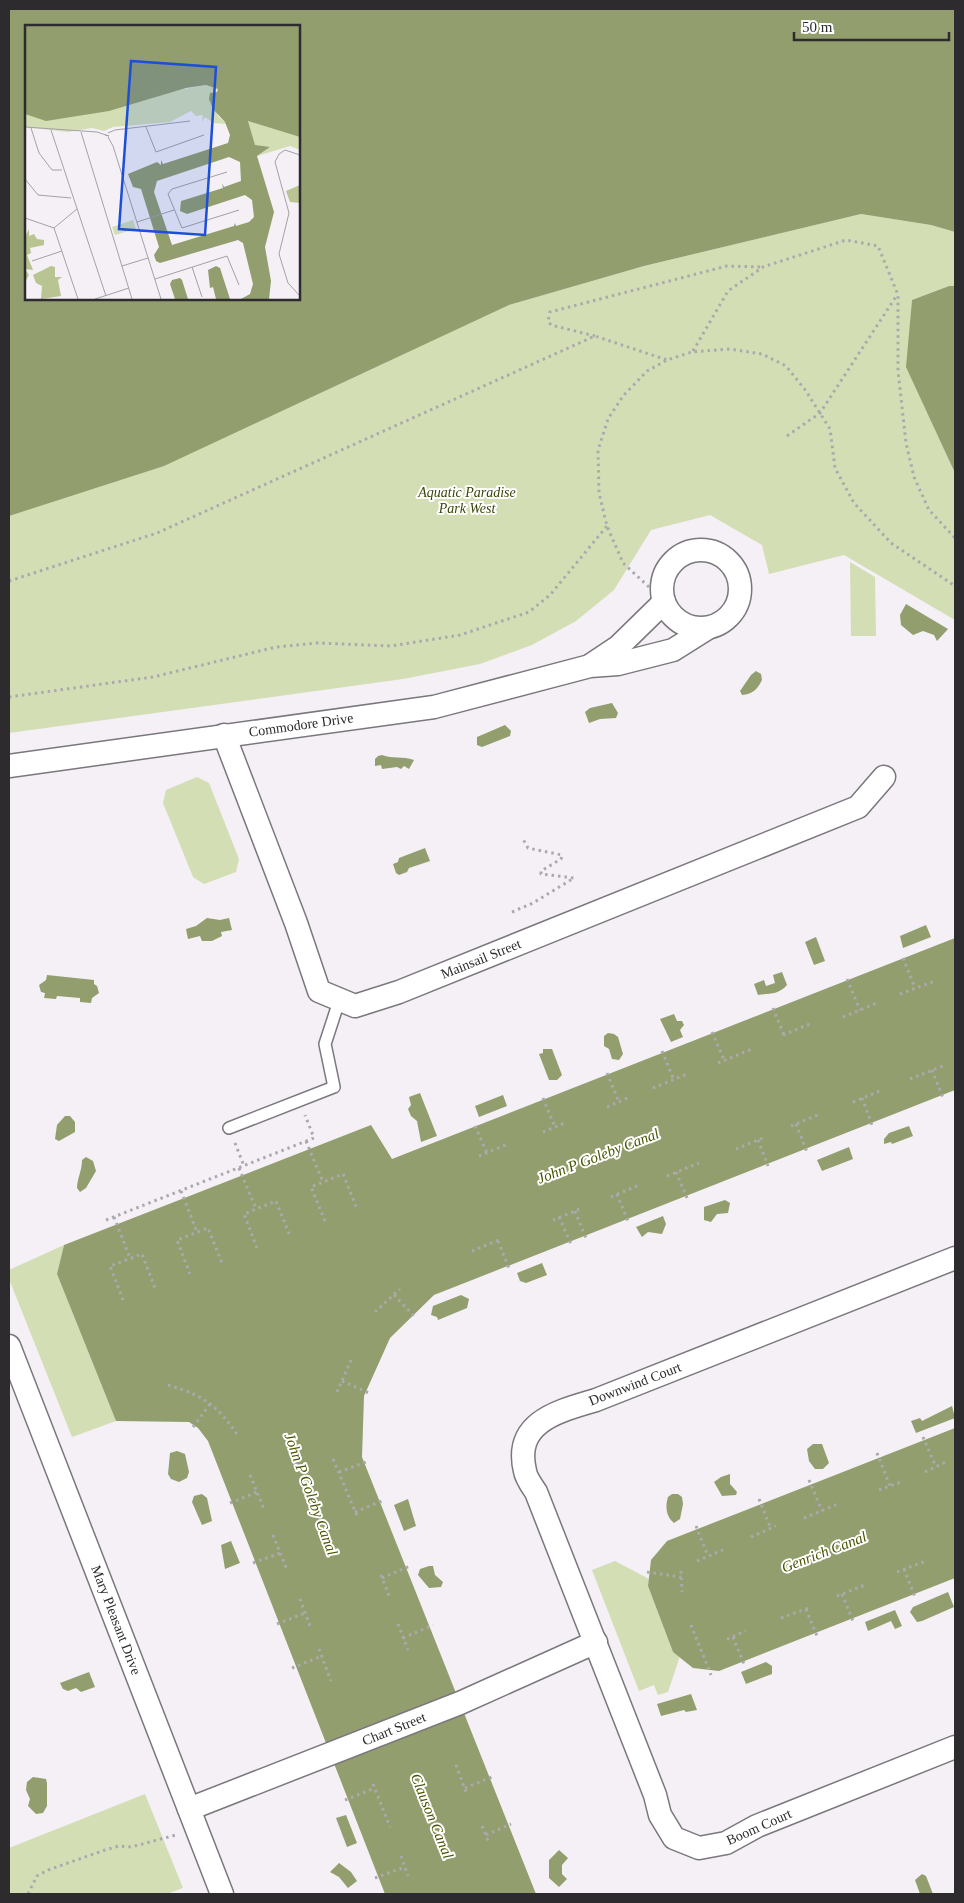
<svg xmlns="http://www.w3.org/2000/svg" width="964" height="1903" font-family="'Times New Roman',serif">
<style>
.green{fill:#d3deb5}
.water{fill:#929e6d;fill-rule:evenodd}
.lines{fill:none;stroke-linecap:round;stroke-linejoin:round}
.lane-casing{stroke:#7a777d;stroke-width:14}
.street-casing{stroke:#7a777d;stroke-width:25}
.path{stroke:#aca9ae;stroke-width:3;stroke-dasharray:2.5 4;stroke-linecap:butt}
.lane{stroke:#fff;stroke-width:11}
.street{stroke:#fff;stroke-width:22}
.labels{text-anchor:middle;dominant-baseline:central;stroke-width:4;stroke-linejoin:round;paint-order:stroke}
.park-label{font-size:14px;font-style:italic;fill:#3a4408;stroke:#fff}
.street-label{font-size:14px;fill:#2d2b2e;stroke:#fff}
.water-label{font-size:15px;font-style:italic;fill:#485400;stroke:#fff}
.inset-road{fill:none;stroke:#a4a1a6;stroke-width:1}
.view{fill:#1d4ed8;fill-opacity:0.15;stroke:#1d4ed8;stroke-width:2.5}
.inset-edge{fill:none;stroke:#2d2b2e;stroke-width:2.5}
</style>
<rect width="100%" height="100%" fill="#f4f0f6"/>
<g class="green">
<polygon points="861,214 931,225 955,232 955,286 949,286 912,300 907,367 955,473 955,620 844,555 769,574 762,545 710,515 651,530 614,590 576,621 532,645 480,664 403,679 9,733 9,440 509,305 644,266"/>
<polygon points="850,562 875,577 876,636 851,636"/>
<polygon points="197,777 209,783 239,859 236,872 204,884 193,877 163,803 166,790"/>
<polygon points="64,1245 57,1274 116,1421 72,1437 9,1279 9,1270"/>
<polygon points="615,1561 649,1579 648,1586 673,1652 680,1656 668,1692 658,1695 654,1685 639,1691 592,1570"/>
<polygon points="145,1794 183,1888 167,1894 9,1894 9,1848"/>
</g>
<g class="water">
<path d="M9,9H955V232L931,225L861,214L644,266L509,305L164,466L9,516ZM26,26H299V299H26Z"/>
<polygon points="949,286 955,286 955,473 906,367 912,300"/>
<polygon points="906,604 948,629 937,641 934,635 923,631 913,635 901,625 900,615"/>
<path d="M756,671L761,674L762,680C757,690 752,694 742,695L740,691L751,675Z"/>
<polygon points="612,703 618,713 616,718 600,719 589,723 585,712 590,708"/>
<polygon points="505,725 511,731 510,736 482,747 477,745 477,737"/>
<path d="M382,755C393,759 402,756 414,760L409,769L404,766L401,769L397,767L382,769L381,765L375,766V759L378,756Z"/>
<polygon points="425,848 430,861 409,868 407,872 399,875 396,873 393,864 398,862 399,858"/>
<polygon points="207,918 220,920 229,918 232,930 221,932 222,936 212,941 202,941 200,936 188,939 186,929 196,926"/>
<polygon points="926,925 931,937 903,948 900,936"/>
<polygon points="816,937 825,961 814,965 805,942"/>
<polygon points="955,938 955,1090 434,1295 390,1338 364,1396 362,1457 536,1894 385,1894 208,1441 198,1428 189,1422 116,1421 57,1274 64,1245 371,1125 392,1159"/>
<path d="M782,972L787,985C778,995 771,993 758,995L754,984L764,980L766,986L775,983L773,975Z"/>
<polygon points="47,975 94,980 94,984 97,986 99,993 92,998 91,1003 80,1002 80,998 57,996 56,999 44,998 45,993 41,992 39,985 46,980"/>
<polygon points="674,1014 677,1021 682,1021 684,1025 680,1030 683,1037 671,1042 660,1019"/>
<polygon points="608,1033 614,1034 618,1037 623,1054 619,1060 612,1059 609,1049 604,1046 604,1036"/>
<polygon points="543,1049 552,1049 562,1075 557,1080 549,1080 539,1054 543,1053"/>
<polygon points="420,1093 437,1136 421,1142 417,1121 411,1116 408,1109 411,1105 409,1097"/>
<polygon points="503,1095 507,1106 479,1117 475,1106"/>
<polygon points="65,1116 70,1116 75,1122 75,1132 59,1141 55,1139 57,1125"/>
<polygon points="909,1126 913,1136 892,1144 891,1142 884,1144 884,1139 889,1133"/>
<polygon points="849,1147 853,1159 822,1171 817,1160"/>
<path d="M86,1157L93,1161L96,1171L86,1188L80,1192L77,1188C77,1179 82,1171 82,1160Z"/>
<polygon points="725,1200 730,1203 728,1213 717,1214 711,1222 704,1220 704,1207"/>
<polygon points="663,1216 666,1224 662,1234 648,1232 642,1237 636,1227"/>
<polygon points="542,1263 547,1275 526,1283 520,1281 517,1273"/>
<polygon points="461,1295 469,1299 467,1308 438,1320 437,1317 431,1315 433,1306"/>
<polygon points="952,1406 955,1418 916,1433 911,1421 920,1418 922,1421"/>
<polygon points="955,1428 955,1578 719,1671 693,1668 673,1652 648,1586 651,1560 667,1541"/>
<polygon points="813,1444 822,1444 829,1463 823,1469 815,1469 809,1461 807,1449"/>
<polygon points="177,1451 185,1454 189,1472 187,1478 179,1482 171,1479 168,1474 170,1453"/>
<polygon points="730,1474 730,1484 737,1492 736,1495 722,1496 714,1482 721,1477"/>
<polygon points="202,1494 207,1498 212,1521 202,1525 192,1502 194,1496"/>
<path d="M672,1494H678L682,1497L683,1504L680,1519L674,1523C666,1517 665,1506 668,1497Z"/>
<polygon points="408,1499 416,1526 404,1531 394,1505"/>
<polygon points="231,1541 240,1563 225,1569 221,1545"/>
<polygon points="429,1566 433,1566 435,1575 443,1582 441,1587 429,1588 418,1575 420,1569"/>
<polygon points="948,1592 954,1607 922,1621 917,1622 910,1612 913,1607"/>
<polygon points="895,1610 902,1626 895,1629 891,1621 868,1631 865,1622"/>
<polygon points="766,1662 772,1666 772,1674 746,1684 741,1672"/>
<polygon points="89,1672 95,1687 81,1692 76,1688 68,1691 63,1689 60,1683"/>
<polygon points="691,1694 697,1710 686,1712 684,1710 661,1716 657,1704"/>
<polygon points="33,1777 46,1779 47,1783 47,1806 43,1813 36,1814 28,1806 30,1799 26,1790 27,1782"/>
<polygon points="346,1815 357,1843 347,1847 336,1818"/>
<polygon points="559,1850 568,1858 562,1865 562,1874 567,1879 559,1887 549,1878 549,1860"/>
<polygon points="339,1863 351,1872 357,1881 348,1888 339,1877 330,1872"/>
<polygon points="922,1874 926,1876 933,1894 920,1894 915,1880"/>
</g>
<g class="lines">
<g class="lane-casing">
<polyline id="lane" points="229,1128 334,1087 325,1044 340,998"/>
</g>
<g class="street-casing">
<g id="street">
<circle cx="701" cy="589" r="39"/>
<polyline points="591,665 618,647 664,602"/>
<polyline points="224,735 296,923 319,991 355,1006 399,992 858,807 884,777"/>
<polyline points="9,766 434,707 590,666 618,664 673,650 708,628"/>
<path d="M955,1258L596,1400C560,1411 513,1421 525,1471C526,1478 532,1486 536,1492L655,1795L660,1815L674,1838L699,1848L726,1843L757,1826L955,1747"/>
<polyline points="9,1346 222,1894"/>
<polyline points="189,1809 460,1703 596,1642"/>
</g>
</g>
<g class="path">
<polyline points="595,336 551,325 548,321 550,312 727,266 763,267"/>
<polyline points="693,351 728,291 763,267 846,240 878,246 898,295 898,371 906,443 914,477 929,510 955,538"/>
<polyline points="787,436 820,413 897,295"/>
<polyline points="9,581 157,533 595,336 667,360"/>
<polyline points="649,587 623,563 607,526 599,493 598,450 608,419 623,396 647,371 667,360 692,352 730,349 762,354 786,366 806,391 830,429 835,468 854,503 891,543 955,586"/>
<polyline points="9,697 153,677 276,647 317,643 391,646 460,635 529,612 550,595 607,526"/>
<polyline points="512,912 533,903 574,878 541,874 541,871 561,859 562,855 528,848 523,839"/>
<polyline points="903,958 915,988"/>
<polyline points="847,979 860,1010"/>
<polyline points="900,994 935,981"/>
<polyline points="773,1008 784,1035"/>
<polyline points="843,1017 877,1003"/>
<polyline points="712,1032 724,1060"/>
<polyline points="783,1035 810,1024"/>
<polyline points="662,1051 674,1080"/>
<polyline points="718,1063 752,1049"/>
<polyline points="932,1070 943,1098"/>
<polyline points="607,1073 619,1102"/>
<polyline points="910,1079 943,1066"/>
<polyline points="653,1088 687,1074"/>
<polyline points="543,1098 555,1127"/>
<polyline points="862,1098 872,1125"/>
<polyline points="853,1102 882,1090"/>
<polyline points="607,1107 630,1097"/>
<polyline points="796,1124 807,1152"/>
<polyline points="475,1126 487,1153"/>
<polyline points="791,1126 820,1114"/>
<polyline points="543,1132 567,1122"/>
<polyline points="758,1140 768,1166"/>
<polyline points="306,1141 323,1182"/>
<polyline points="235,1143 244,1166"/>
<polyline points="736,1149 765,1137"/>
<polyline points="479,1156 508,1144"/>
<polyline points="239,1168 256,1209"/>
<polyline points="676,1172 687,1198"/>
<polyline points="667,1176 699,1163"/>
<polyline points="181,1191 197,1232"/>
<polyline points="617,1194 628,1221"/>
<polyline points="611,1197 639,1185"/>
<polyline points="575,1211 586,1238"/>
<polyline points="114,1217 130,1258"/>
<polyline points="559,1217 571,1244"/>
<polyline points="106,1220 314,1138 305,1115"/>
<polyline points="553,1220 582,1208"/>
<polyline points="325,1221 311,1187 343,1174 357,1209"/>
<polyline points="498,1241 509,1268"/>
<polyline points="257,1248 244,1214 276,1201 290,1236"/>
<polyline points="472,1251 501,1239"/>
<polyline points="190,1274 177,1240 208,1228 222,1263"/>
<polyline points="394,1295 416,1318"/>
<polyline points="123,1300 110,1266 142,1254 155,1288"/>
<polyline points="375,1312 400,1289"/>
<polyline points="342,1381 369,1393"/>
<path d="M168,1385C205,1396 217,1405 239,1437"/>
<polyline points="337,1392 352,1358"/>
<polyline points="193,1427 210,1404"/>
<polyline points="923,1437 936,1467"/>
<polyline points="877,1453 890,1486"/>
<polyline points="333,1459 357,1516"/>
<polyline points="339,1472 366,1462"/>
<polyline points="925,1472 946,1462"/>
<polyline points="250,1475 264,1509"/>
<polyline points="809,1480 822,1511"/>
<polyline points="879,1490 901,1482"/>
<polyline points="759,1499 771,1529"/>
<polyline points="230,1503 257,1492"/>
<polyline points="355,1512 382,1501"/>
<polyline points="804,1518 838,1504"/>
<polyline points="696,1526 708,1556"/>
<polyline points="273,1535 287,1570"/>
<polyline points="751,1537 776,1526"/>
<polyline points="697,1561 723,1550"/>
<polyline points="253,1563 280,1553"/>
<polyline points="904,1569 915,1597"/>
<polyline points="681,1571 682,1592"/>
<polyline points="647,1572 681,1577"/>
<polyline points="897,1572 926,1561"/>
<polyline points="381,1575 390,1598"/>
<polyline points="382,1578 410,1566"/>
<polyline points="842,1594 853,1621"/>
<polyline points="837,1596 865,1585"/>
<polyline points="300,1599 310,1626"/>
<polyline points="806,1609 817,1636"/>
<polyline points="781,1618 811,1607"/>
<polyline points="277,1624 305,1613"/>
<polyline points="398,1624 408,1650"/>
<polyline points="691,1625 711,1675"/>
<polyline points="733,1637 744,1664"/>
<polyline points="403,1638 433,1625"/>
<polyline points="727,1639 746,1631"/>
<polyline points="319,1649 331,1681"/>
<polyline points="292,1668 322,1656"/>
<polyline points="456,1765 466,1792"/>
<polyline points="373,1784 390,1827"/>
<polyline points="465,1788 492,1777"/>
<polyline points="345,1800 375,1788"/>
<polyline points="482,1826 489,1843"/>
<polyline points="486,1835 511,1824"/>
<polyline points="401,1856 408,1876"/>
<polyline points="375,1878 405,1867"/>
<polyline points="28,1894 37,1876 48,1870 105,1850 119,1846 131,1847 176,1835"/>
</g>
<use href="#lane" class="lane"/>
<use href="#street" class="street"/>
</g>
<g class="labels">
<g class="park-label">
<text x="467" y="492">Aquatic Paradise<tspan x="467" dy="16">Park West</tspan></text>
</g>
<g class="street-label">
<text transform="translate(301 725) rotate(-8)">Commodore Drive</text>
<text transform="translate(481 959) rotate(-22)">Mainsail Street</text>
<text transform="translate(635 1384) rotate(-21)">Downwind Court</text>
<text transform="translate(116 1620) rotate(69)">Mary Pleasant Drive</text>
<text transform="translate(394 1729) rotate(-22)">Chart Street</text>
<text transform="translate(759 1827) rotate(-24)">Boom Court</text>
</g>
<g class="water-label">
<text transform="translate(598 1156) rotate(-21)">John P Goleby Canal</text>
<text transform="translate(311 1494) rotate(70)">John P Goleby Canal</text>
<text transform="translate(824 1552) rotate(-21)">Genrich Canal</text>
<text transform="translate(432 1816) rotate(68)">Clauson Canal</text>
</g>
</g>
<g transform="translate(25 25)">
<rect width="275" height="275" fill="#f4f0f6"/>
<path d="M181,60L193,64L188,67L193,91L202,99L189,98L180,92L177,97L178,90L171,91L166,86L145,97L88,102L79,106L67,103L43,107L0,102V61L149,66ZM226,94L275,112V125L265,121L232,131L245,122L230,121L223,97ZM108,195L111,204L90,210L87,202Z" fill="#d3deb5"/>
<path d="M275,160V178L265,177L261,166ZM4,204V211L9,209L12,214L19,215V220L5,223L6,228L2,230L8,245L0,244L4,250L0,257V212ZM26,241L30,242V252H37L33,255L36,271L16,274L17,261L11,258L8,250Z" fill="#b8c491"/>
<path d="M0,1H275V112L223,96L230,120L245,122L232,131L249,187L240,222L246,256L244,274H216L225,269L228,259L218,218L213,215L135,238L131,236L129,230L134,222L116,164L108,162L103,149L132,137L136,140V135L138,139L203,118L205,110L200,97L188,84L184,74L185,68L192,67L193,64L181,60L161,63L84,86L21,96L0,89ZM204,132L215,137L216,156L199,162L197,158L198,163L156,176L155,186L162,189L220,170L227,175L229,192L224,197L211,201L210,198L209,201L147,220L129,167L132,156ZM191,241L195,243L205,274H191L188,262L185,263L183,245ZM155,253L157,255L163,274H150L145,259L147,255Z" fill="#929e6d" fill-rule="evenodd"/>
<path class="inset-road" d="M0,102L72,107L84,111L80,110M121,102L131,127L179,110M6,103L14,128L27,145H37M26,105L81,271M56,107L107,274M83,108L90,105L165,96M83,112L88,121L136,274M275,130L260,125L254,129L250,137L264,188L254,229L263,258L275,271M202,147L147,164L143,169L157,203L214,185M0,154L13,170L46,173M0,193L29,203L53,274M112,197L149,185M29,203L52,184M7,236L37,226M97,241L123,233M167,242L177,272M130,254L202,231L214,260M70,274L104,263"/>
<path class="view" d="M106,36L191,42L180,210L94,204Z"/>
<rect width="275" height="275" class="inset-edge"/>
</g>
<rect width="964" height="1903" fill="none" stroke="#2d2b2e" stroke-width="20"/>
<path d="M794 32v8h155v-8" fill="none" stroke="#2d2b2e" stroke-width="2.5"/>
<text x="802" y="32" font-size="15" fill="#2d2b2e" stroke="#ffffff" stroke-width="4" paint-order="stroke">50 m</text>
</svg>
